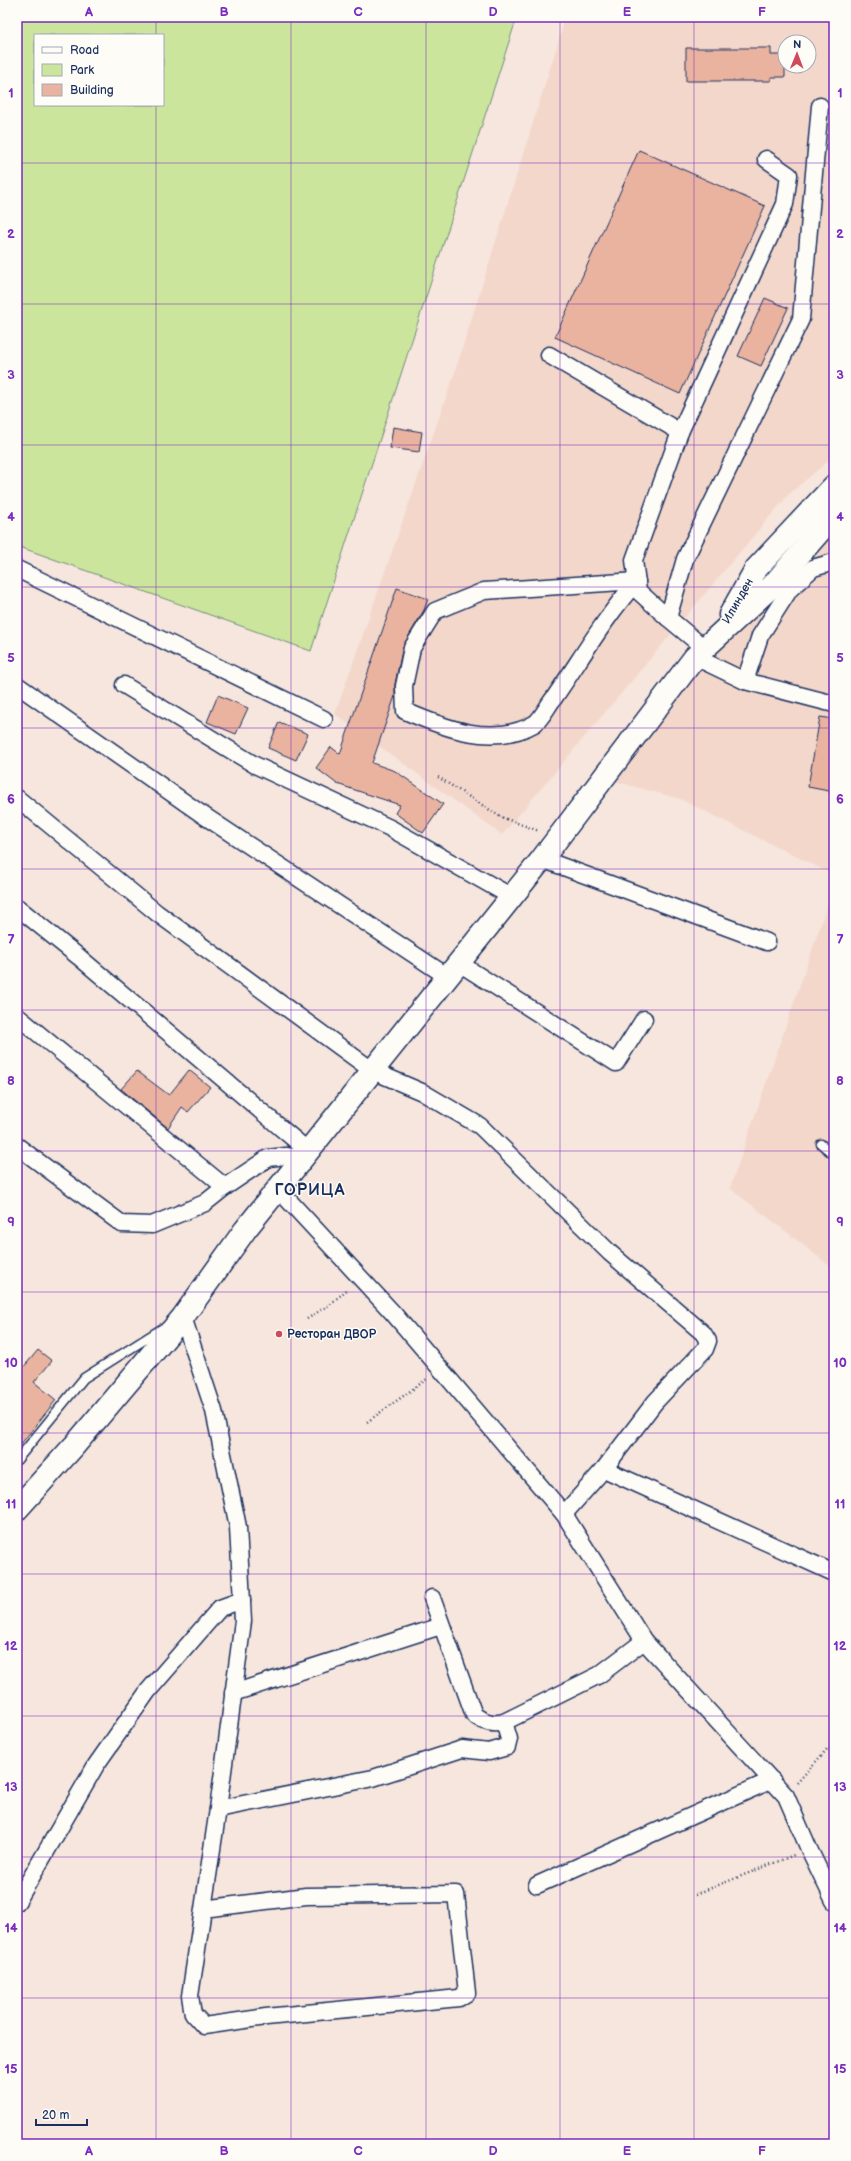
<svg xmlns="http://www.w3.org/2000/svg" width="851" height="2161" font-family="'Balsamiq Sans',sans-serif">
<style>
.built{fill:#f3d7cb;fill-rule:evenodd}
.green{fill:#cbe69c;stroke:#738a7d;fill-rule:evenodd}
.building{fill:#eab3a0;stroke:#1b2f5e}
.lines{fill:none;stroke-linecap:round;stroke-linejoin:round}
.lane-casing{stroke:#1b2f5e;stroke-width:11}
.street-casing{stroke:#1b2f5e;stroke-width:19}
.primary-casing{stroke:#1b2f5e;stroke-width:25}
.path{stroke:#1b2f5e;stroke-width:2.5;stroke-dasharray:1 3;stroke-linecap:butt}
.lane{stroke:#fdfcf7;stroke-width:8}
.street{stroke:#fdfcf7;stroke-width:16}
.primary{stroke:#fdfcf7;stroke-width:22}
.grid{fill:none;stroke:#7b2cbf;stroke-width:1;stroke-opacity:0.55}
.poi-dot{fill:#d1495b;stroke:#fdfcf7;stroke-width:1.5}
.labels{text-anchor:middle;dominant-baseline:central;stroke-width:3;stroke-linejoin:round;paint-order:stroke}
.street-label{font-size:12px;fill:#1b2f5e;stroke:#fdfcf7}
.poi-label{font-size:12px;font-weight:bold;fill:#1b2f5e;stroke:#fdfcf7;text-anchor:start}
.district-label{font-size:16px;font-weight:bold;letter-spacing:1px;fill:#1b2f5e;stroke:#fdfcf7}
.neatline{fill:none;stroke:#7b2cbf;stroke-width:1.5}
.grid-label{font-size:13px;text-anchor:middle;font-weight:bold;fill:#7b2cbf}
</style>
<rect width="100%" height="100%" fill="#f7e6dd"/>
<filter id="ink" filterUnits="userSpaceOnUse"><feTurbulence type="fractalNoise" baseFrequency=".025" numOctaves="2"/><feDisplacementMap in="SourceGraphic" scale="8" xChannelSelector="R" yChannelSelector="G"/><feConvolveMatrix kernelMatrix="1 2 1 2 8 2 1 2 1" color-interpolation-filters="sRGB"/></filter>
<g filter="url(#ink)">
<g class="built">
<path d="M562,17H834V456L788,495L502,835L335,714L454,375L562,30ZM785,42H809V66H785Z"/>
<polygon points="834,519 834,875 680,799 614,781 708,654"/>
<polygon points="834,886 834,1269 730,1188"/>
</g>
<path class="green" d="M17,17H517L311,651L17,546ZM35,35H163V105H35Z"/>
<g class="building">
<polygon points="686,48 771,48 771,55 785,55 785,77 771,77 771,81 686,81"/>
<polygon points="639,150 765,206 680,394 555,337"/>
<polygon points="765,298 788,308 761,366 738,356"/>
<polygon points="393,427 422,432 419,452 390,448"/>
<polygon points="397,588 428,599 424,610 403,646 395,684 395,696 372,763 395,771 443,804 423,833 395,813 400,805 337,784 316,768 331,747 340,754"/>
<polygon points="218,695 248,708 236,734 207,722"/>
<polygon points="820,717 834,719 834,792 808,787"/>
<polygon points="279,722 308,734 296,760 268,748"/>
<polygon points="189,1070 210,1087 188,1112 182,1107 168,1128 121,1089 137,1071 169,1095"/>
<polygon points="38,1350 52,1361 34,1382 56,1400 17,1449 17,1375"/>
</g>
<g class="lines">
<g class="lane-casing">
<g id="lane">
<polyline points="821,1144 834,1155"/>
<polyline points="17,1460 84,1378 163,1328"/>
</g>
</g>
<g class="street-casing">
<g id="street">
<polyline points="549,355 680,432 634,560 638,591 668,618"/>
<polyline points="680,432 785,204 789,175 766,159"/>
<polyline points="17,569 324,719"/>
<path d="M637,581C605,617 581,659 554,698C548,705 541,720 534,724C493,747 444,728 405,711L404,686L412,648L435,611L484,591Z"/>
<polyline points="703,647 668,618 685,559 801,319 820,106"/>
<polyline points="695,657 745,681 834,704"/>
<polyline points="745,681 760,636 790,589 813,568 834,562"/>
<polyline points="17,685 200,813 448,977"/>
<polyline points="124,685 255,765 390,828 512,897"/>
<polyline points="17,798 157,913 373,1071 422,1092 480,1126 610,1253 703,1333 708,1341 705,1349 655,1402 604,1469 564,1514"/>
<polyline points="542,859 767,942"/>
<polyline points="17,907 79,957 307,1150"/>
<polyline points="459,963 616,1063 644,1019"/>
<polyline points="17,1016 225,1187 268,1158 286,1156 302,1158"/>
<polyline points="17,1146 122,1224 152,1225 205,1203 225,1187"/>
<polyline points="278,1189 393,1313 564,1514 644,1641 786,1796 809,1849 834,1901"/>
<polyline points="183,1317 214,1411 238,1527 243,1621 218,1809 190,1996 193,2014 204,2026 266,2017 459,1998 467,1993 456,1894 306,1896 203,1909"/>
<polyline points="604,1469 834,1573"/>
<path d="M432,1598L474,1715C484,1722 492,1725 504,1722L599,1675L644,1641"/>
<polyline points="233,1693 441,1626"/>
<polyline points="218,1809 373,1778 462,1749 489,1752 507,1747 509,1739 504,1722"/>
<polyline points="537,1885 772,1780"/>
<polyline points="17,1902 96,1765 148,1691 220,1608 242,1600"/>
</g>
</g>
<g class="primary-casing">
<g id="primary">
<polyline points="730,615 756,569 834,486"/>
<polyline points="17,1509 74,1446 183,1317 245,1230 542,859 695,657 772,586 834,515"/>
</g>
</g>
<g class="path">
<polyline points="438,777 501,817 539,831"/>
<polyline points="307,1319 329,1305 348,1289"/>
<polyline points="367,1422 427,1379"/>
<polyline points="797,1783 828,1748 834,1750"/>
<polyline points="696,1894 794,1855"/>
</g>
<use href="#lane" class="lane"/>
<use href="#street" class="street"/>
<use href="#primary" class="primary"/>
</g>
</g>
<path class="grid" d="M156,17V35M291,17V2144M426,17V2144M560,17V2144M694,17V2144M156,105V2144M17,163H834M17,304H834M17,445H834M17,587H834M17,728H834M17,869H834M17,1010H834M17,1151H834M17,1292H834M17,1433H834M17,1574H834M17,1716H834M17,1857H834M17,1998H834"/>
<circle class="poi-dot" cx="279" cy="1334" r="4"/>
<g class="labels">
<g class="street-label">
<text transform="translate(738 601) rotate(-60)">Илинден</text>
</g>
<g class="poi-label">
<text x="287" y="1334">Ресторан ДВОР</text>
</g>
<g class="district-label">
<text x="310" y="1190">ГОРИЦА</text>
</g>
</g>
<rect width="851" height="2161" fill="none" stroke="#fdfcf7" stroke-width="44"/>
<rect x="34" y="34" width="130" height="72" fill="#fdfcf7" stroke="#a3aaba"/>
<rect x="42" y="47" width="20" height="6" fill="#fdfcf7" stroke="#a3aaba"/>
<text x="70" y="54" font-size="12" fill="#1b2f5e">Road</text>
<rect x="42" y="64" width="20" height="12" fill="#cbe69c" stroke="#a3aaba"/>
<text x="70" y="74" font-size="12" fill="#1b2f5e">Park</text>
<rect x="42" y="84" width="20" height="12" fill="#eab3a0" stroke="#a3aaba"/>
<text x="70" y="94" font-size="12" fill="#1b2f5e">Building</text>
<g transform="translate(797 54) rotate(1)"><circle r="19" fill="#fdfcf7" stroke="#a3aaba"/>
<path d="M0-3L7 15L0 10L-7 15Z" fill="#d1495b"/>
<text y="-6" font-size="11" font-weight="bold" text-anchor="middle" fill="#1b2f5e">N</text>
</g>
<path d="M36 2119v6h51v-6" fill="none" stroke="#1b2f5e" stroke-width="2"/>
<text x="42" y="2119" font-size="12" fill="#1b2f5e" stroke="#fdfcf7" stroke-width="3" paint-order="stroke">20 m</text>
<rect x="22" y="22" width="807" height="2117" class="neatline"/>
<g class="grid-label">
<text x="89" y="16">A</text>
<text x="224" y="16">B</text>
<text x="358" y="16">C</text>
<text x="493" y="16">D</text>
<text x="627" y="16">E</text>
<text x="762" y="16">F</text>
<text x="11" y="97">1</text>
<text x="840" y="97">1</text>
<text x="11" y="238">2</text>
<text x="840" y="238">2</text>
<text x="11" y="379">3</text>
<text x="840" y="379">3</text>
<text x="11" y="521">4</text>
<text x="840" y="521">4</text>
<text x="11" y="662">5</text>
<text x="840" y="662">5</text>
<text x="11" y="803">6</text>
<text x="840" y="803">6</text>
<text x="11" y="944">7</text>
<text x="840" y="944">7</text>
<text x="11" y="1085">8</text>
<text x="840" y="1085">8</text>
<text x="11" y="1226">9</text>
<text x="840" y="1226">9</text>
<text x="11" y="1367">10</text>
<text x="840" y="1367">10</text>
<text x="11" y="1508">11</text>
<text x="840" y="1508">11</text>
<text x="11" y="1650">12</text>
<text x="840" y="1650">12</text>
<text x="11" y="1791">13</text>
<text x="840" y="1791">13</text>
<text x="11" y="1932">14</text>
<text x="840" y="1932">14</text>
<text x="11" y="2073">15</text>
<text x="840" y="2073">15</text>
<text x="89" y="2155">A</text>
<text x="224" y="2155">B</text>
<text x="358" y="2155">C</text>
<text x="493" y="2155">D</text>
<text x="627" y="2155">E</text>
<text x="762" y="2155">F</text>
</g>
</svg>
